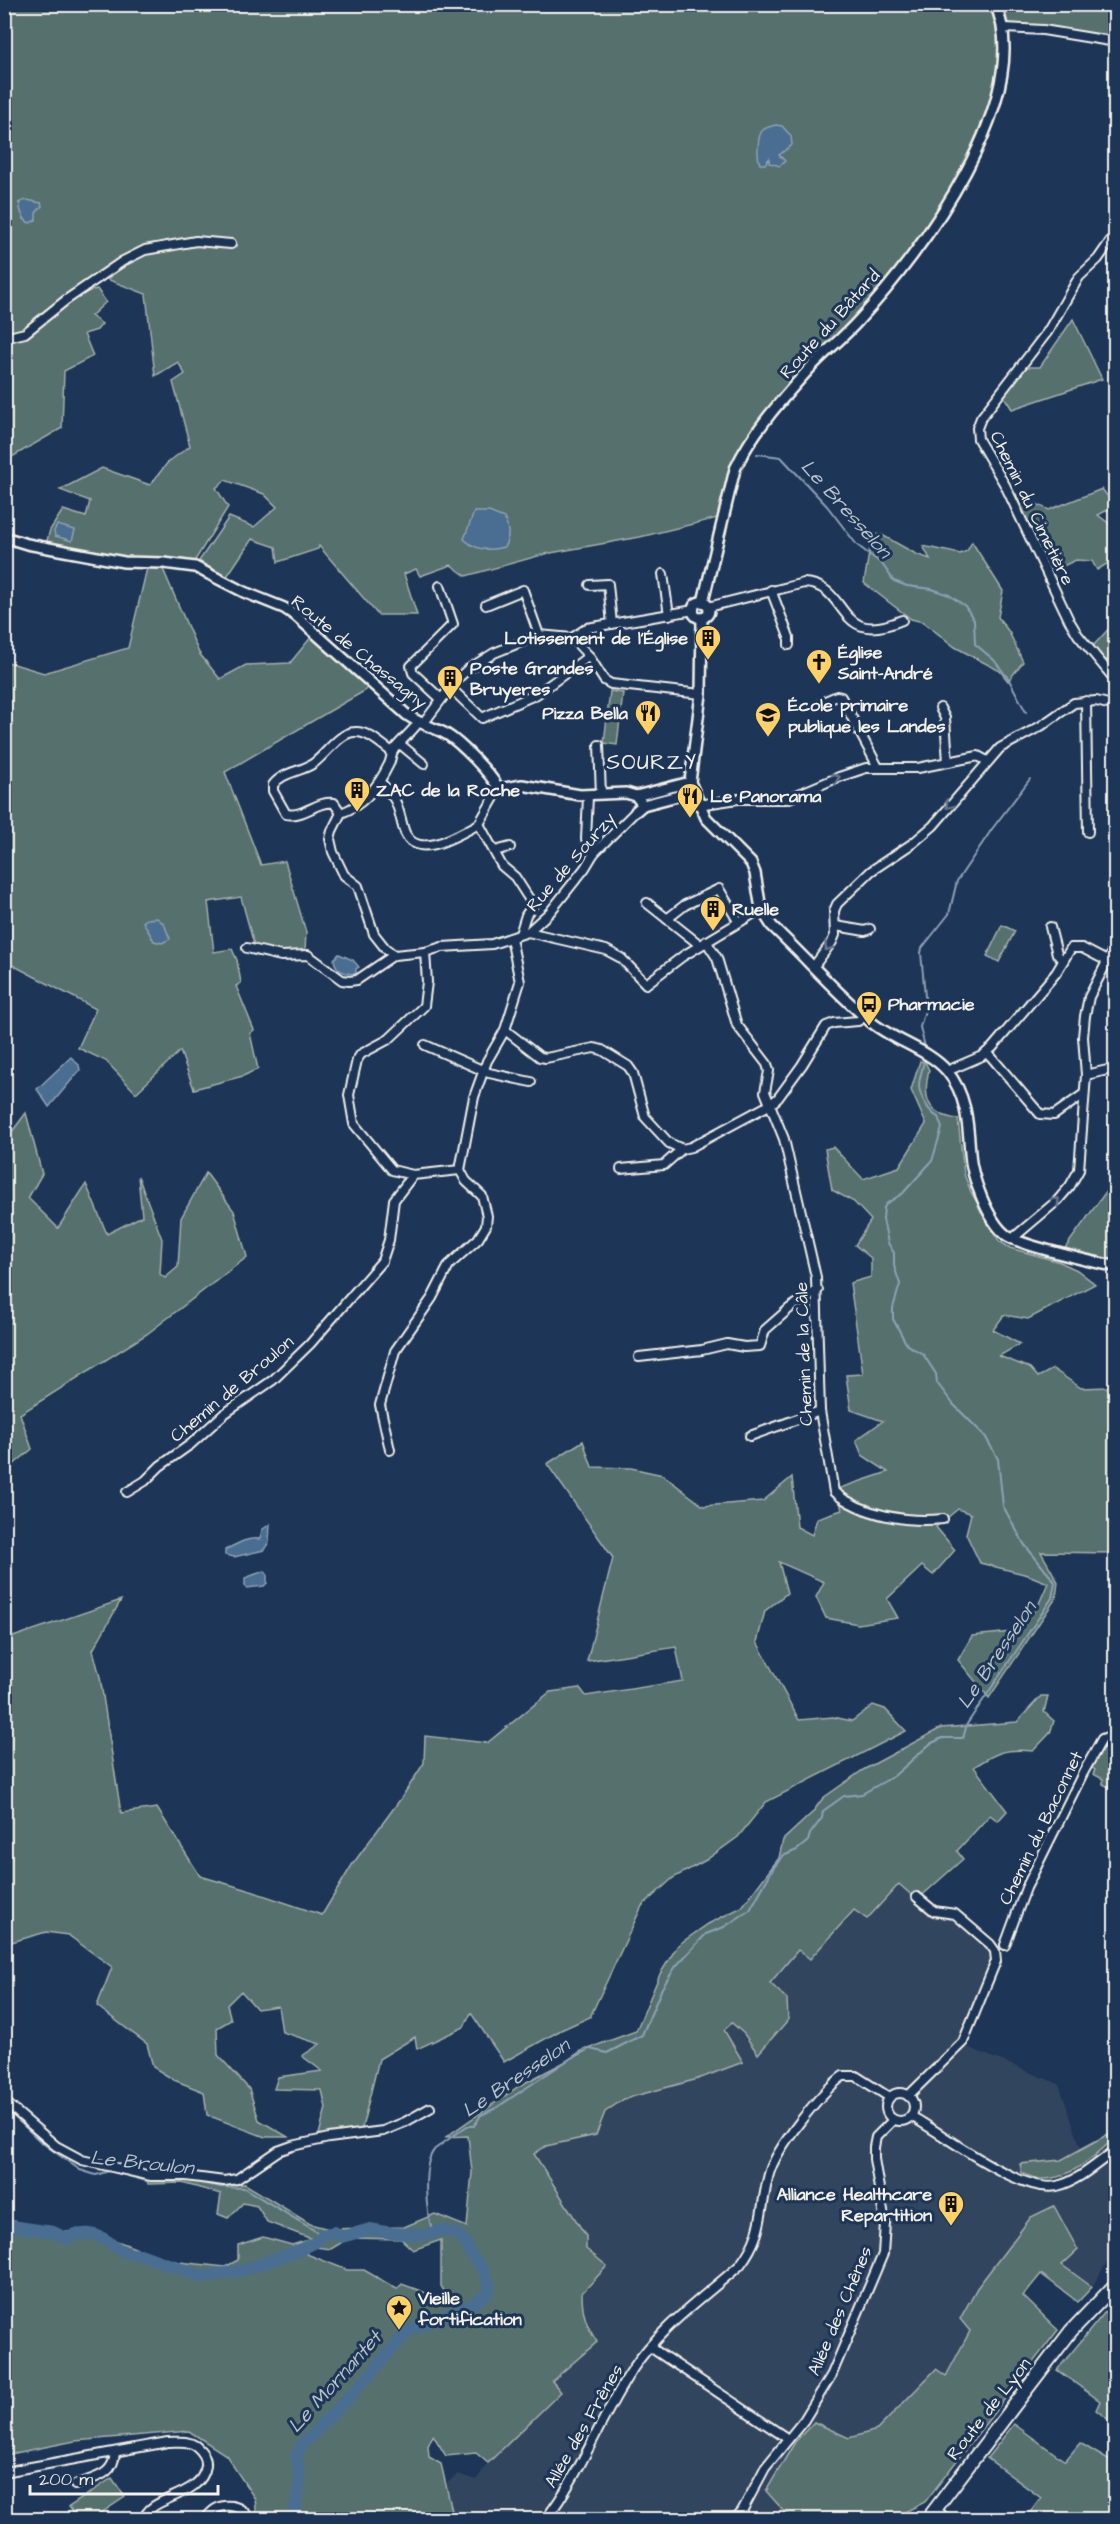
<svg xmlns="http://www.w3.org/2000/svg" width="1120" height="2524" font-family="'Architects Daughter',sans-serif">
<style>
.built{fill:#32445e}
.green{fill:#56706e;stroke:#a5b0ab;stroke-width:1.5;fill-rule:evenodd}
.water{fill:#4a6e91;stroke:#8ea2b4;stroke-width:1.5}
.lines{fill:none;stroke-linecap:round;stroke-linejoin:round}
.stream{stroke:#8ea2b4;stroke-width:2}
.river{stroke:#4a6e91;stroke-width:12}
.minor-casing{stroke:#f4f1e8;stroke-width:12}
.tertiary-casing{stroke:#f4f1e8;stroke-width:14}
.primary-casing{stroke:#f4f1e8;stroke-width:16}
.minor{stroke:#1d3557;stroke-width:8}
.tertiary{stroke:#1d3557;stroke-width:9}
.primary{stroke:#1d3557;stroke-width:12}
.oneway{stroke:#68778a}
.labels{text-anchor:middle;dominant-baseline:central;stroke-width:6;stroke-linejoin:round;paint-order:stroke}
.street-label{font-size:18px;fill:#f4f1e8;stroke:#1d3557}
.poi-label{font-size:18px;font-weight:bold;fill:#f4f1e8;stroke:#1d3557;text-anchor:start}
.water-label{font-size:20px;font-style:italic;fill:#b8c3ca;stroke:#1d3557}
.quarter-label{font-size:21px;letter-spacing:1.5px;fill:#f4f1e8;stroke:#1d3557}
</style>
<rect width="100%" height="100%" fill="#1d3557"/>
<filter id="ink" filterUnits="userSpaceOnUse"><feTurbulence type="fractalNoise" baseFrequency=".0167" numOctaves="2"/><feDisplacementMap in="SourceGraphic" scale="12" xChannelSelector="R" yChannelSelector="G"/><feConvolveMatrix kernelMatrix="1 2 1 2 8 2 1 2 1" color-interpolation-filters="sRGB"/></filter>
<g filter="url(#ink)">
<polygon class="built" points="899,1884 934,1914 955,1918 989,1945 993,1953 968,2023 957,2043 1059,2084 1081,2148 1061,2160 1020,2164 1022,2173 1039,2180 1112,2139 1112,2132 1115,2130 1115,2249 1092,2287 1062,2265 1054,2206 1032,2217 946,2376 936,2370 877,2430 849,2438 814,2422 795,2442 765,2489 791,2519 456,2519 452,2512 447,2483 458,2474 476,2480 488,2463 561,2393 551,2382 596,2342 586,2325 582,2310 586,2236 534,2154 546,2146 595,2135 605,2112 624,2099 698,2079 743,2062 724,2030 732,2022 758,2053 787,1999 770,1983 798,1950 810,1959 854,1909 867,1919"/>
<g class="green">
<path d="M1115,4L1116,38L1007,23L1001,42L995,91L984,131L961,174L901,264L858,318L740,449L722,517L640,537L545,554L466,576L451,565L420,576L416,569L404,574L417,615H378L319,546L318,549L278,562L276,547L252,539L226,578L199,561L229,517L254,527L277,507L264,494L225,480L216,488L228,507L194,562L126,558L46,544L50,530L63,510L86,517L90,501L60,490L102,468L150,485L168,462L190,446L173,382L185,374L178,362L155,376L146,294L99,276L20,334L5,336L4,5ZM19,203H41L36,213L24,219Z"/>
<path d="M97,289L106,302L91,316L102,324L97,330L84,334L93,356L64,371L62,428L5,461L4,341C44,335 60,297 97,289Z"/>
<polygon points="1073,319 1102,379 1012,409 1003,395 1024,367 1040,367"/>
<polygon points="1102,489 1115,506 1098,515 1115,528 1115,559 1097,570 1092,561 1076,560 1050,572 1016,494 1049,510"/>
<polygon points="861,533 882,535 916,554 930,559 923,546 960,554 967,551 972,542 1003,591 998,617 1009,632 1023,662 1008,681 1000,671 955,647 923,622 911,619 864,583 870,547"/>
<polygon points="147,568 163,569 199,653 220,679 246,665 290,663 312,636 365,681 366,690 225,772 261,865 285,861 306,932 305,951 280,952 254,945 241,897 208,902 214,952 232,949 237,960 241,983 236,986 254,1030 250,1033 258,1069 243,1076 194,1089 180,1051 136,1093 106,1061 78,1048 96,1009 5,961 4,661 44,673 128,648"/>
<polygon points="1115,622 1115,662 1102,659 1092,647"/>
<polygon points="610,691 623,693 617,745 604,743"/>
<polygon points="1002,925 1015,931 999,962 987,956"/>
<path d="M920,1061L925,1062L929,1070C922,1099 928,1115 958,1119L964,1174L971,1192L999,1241L1010,1248L1060,1262L1077,1270L1095,1284L1028,1319L1004,1315L993,1330L1020,1344L999,1356L1030,1368L1038,1377L1053,1369L1081,1388L1108,1387L1115,1378V1553L1041,1552L1058,1582L1056,1598L989,1698L958,1660L972,1636L1012,1632L1037,1608L1048,1583L1028,1575L980,1563L966,1534L971,1514L958,1509L936,1527L955,1550L933,1575L922,1566L887,1599L898,1618L858,1624L826,1618L816,1597L824,1582L779,1562L787,1593L765,1611L757,1642L799,1720L833,1717L852,1721L873,1705L885,1709L906,1731L766,1802L738,1837L706,1860L673,1878L642,1906L590,2017L561,2030L504,2062L471,2013L464,2027L417,2049L415,2037L379,2059L361,2132L318,2138L326,2108L322,2090L274,2089L278,2077L322,2071L302,2056L320,2044L282,2032L278,2006L257,2009L241,1991L227,2005L231,2020L217,2028L218,2055L249,2089L259,2120L288,2137H265L207,2115L204,2092L174,2080L153,2067L147,2044L97,2006L112,1967L68,1935L46,1932L5,1944L4,1640L121,1600L93,1650L100,1677L121,1813L157,1808L200,1876L245,1889L322,1915L352,1865L402,1797L424,1763L425,1736L487,1743L550,1692L580,1688L586,1696L683,1681L676,1647L587,1661L613,1558L547,1464L583,1441L592,1467L631,1468L663,1475L703,1506L763,1501L792,1477L797,1527L812,1535L817,1518L842,1510L837,1489L888,1472L862,1455L856,1440L883,1421L851,1410L846,1375L863,1374L850,1283L871,1277V1258L855,1245L871,1220L854,1202L832,1190L825,1149L833,1147L863,1179L899,1167L926,1124L911,1090Z"/>
<polygon points="26,1113 42,1174 28,1198 58,1228 86,1184 107,1234 142,1216 138,1176 162,1239 160,1274 165,1278 178,1267 181,1218 206,1173 234,1211 247,1257 147,1334 20,1414 32,1449 5,1472 5,1141"/>
<polygon points="1115,1179 1115,1262 1065,1248"/>
<path d="M1041,1696H1048L1044,1712L1054,1721L1050,1733L1033,1751C1005,1748 997,1752 974,1767L1007,1811L998,1821L990,1815L957,1851L963,1859L917,1900L899,1884L867,1919L854,1910L810,1959L798,1950L770,1983L787,1999L788,2020L758,2054L744,2034L732,2023L724,2030L743,2062L698,2079L624,2099L605,2112L596,2135L546,2146L534,2154L586,2236V2249L607,2266L582,2293C582,2313 586,2325 597,2342L552,2381L561,2392L488,2463L476,2453L446,2456L433,2435L428,2446L429,2457L441,2464L452,2511L456,2519H257L255,2499L226,2455L189,2431L75,2441L5,2455V2219L65,2232H94L153,2255L179,2262L225,2267L238,2260V2245L263,2237L292,2245L312,2239L267,2222L257,2206L243,2203L228,2218L218,2214L221,2194L182,2183L148,2184L147,2180L187,2178L220,2185L245,2184L310,2224L329,2229L404,2227L435,2214L467,2227L472,2172L468,2136L446,2137L519,2086L595,2046L636,2031L660,1974L678,1945L708,1924L742,1907L779,1858L783,1840L812,1813L823,1798L863,1770L941,1728L1017,1722ZM349,2238L401,2239L413,2250L441,2240V2286L451,2302L402,2284L397,2289L364,2270H347L304,2253L315,2247L331,2249Z"/>
<polygon points="1110,1740 1115,1741 1115,1790 1103,1784 1103,1779 1093,1774 1095,1770 1091,1767 1103,1745"/>
<path d="M1112,2132L1113,2139C1095,2157 1067,2181 1040,2179C1034,2179 1028,2175 1022,2173L1020,2164L1061,2160Z"/>
<polygon points="1054,2206 1078,2250 1062,2265 1092,2287 1078,2302 1041,2274 1023,2296 1058,2330 925,2502 903,2513 873,2519 791,2519 766,2491 795,2442 814,2422 849,2438 877,2430 936,2369 946,2376 970,2331 960,2319 977,2288 1031,2217"/>
<polygon points="1110,2306 1115,2306 1115,2425 1096,2410 1100,2401 1057,2370"/>
<polygon points="1014,2424 1065,2461 1080,2443 1115,2464 1115,2519 1025,2519 1041,2498 987,2458"/>
<polygon points="112,2478 125,2497 92,2519 78,2519 69,2507"/>
</g>
<g class="water">
<path d="M776,125L782,126L791,136L792,145L779,155L785,161L780,166L769,163V159L765,164H760C757,157 757,135 763,130C766,127 772,126 776,125Z"/>
<path d="M27,200L41,203L42,206L36,213V220L30,223C23,221 19,209 20,202Z"/>
<path d="M474,512H489L504,518C509,529 510,537 504,547C489,551 476,551 464,539Z"/>
<polygon points="57,525 75,530 72,541 55,536 54,531"/>
<polygon points="157,918 164,924 170,939 162,943 154,941 143,922 147,919"/>
<path d="M339,954L353,960L359,967L356,969V974C347,974 335,972 334,959Z"/>
<polygon points="71,1057 79,1065 80,1070 49,1107 37,1089"/>
<path d="M270,1524L269,1542L264,1550L234,1557L225,1555V1550C237,1544 247,1537 260,1539L262,1530Z"/>
<polygon points="264,1571 267,1574 267,1583 264,1586 247,1588 245,1586 245,1578"/>
</g>
<g class="lines">
<g class="stream">
<polyline points="757,454 781,457 827,506 857,545 882,564 894,581 907,586 932,589 949,595 965,606 974,620 975,644 994,660 1008,678 1026,712"/>
<polyline points="926,1051 920,1027 926,1007 921,953 922,948 949,914 957,881 992,829 1030,779"/>
<polyline points="4,2107 41,2142 80,2170 96,2175 109,2171 147,2181 191,2181 221,2187 244,2188 322,2235"/>
<path d="M433,2232C426,2214 421,2164 435,2149L467,2126H474L481,2115L496,2108L586,2048L607,2053L642,2035L662,1988L676,1966L706,1934L724,1927L750,1910L774,1867L783,1856L797,1850L808,1841L810,1834L822,1818L823,1811L844,1796L862,1794L894,1776L930,1744L942,1738H963L967,1724L1052,1598L1055,1582L1024,1544L1003,1506L998,1459L985,1436L953,1404L937,1383L936,1374L923,1354L907,1345L893,1319V1308L900,1284L894,1266V1253L888,1243L883,1219L884,1208L886,1204L903,1193L932,1161L942,1128L938,1117C929,1113 919,1095 919,1085C919,1079 924,1063 925,1056"/>
</g>
<path class="river" d="M4,2225L53,2232L68,2239L75,2234C81,2235 85,2233 90,2234C110,2236 119,2257 140,2254L203,2277L243,2270L300,2250L318,2241L322,2235L334,2232L342,2237L370,2229L391,2233L426,2235L440,2230L457,2234L465,2242L469,2252L483,2269L489,2285L488,2293L470,2306L410,2330L404,2335L366,2379L302,2445L296,2456C301,2479 301,2497 290,2520"/>
<g class="minor-casing">
<g id="minor">
<polyline points="1004,28 1043,30 1110,41 1116,45"/>
<polyline points="1116,233 1098,259 1079,277 1048,331 981,418 977,428 978,439 1005,485 1069,620 1078,635 1116,681"/>
<polyline points="4,338 25,333 66,300 123,261 145,250 196,241 231,244"/>
<polyline points="663,574 669,615"/>
<polyline points="590,585 608,584 612,624"/>
<polyline points="440,586 453,624 411,666 413,673 441,699"/>
<polyline points="771,590 789,637 789,645"/>
<polyline points="486,605 523,590 539,635"/>
<path d="M708,607L804,583C851,585 834,649 902,620"/>
<polyline points="694,610 587,628 572,638 589,656 604,680 611,684 701,694"/>
<polyline points="449,689 455,692 482,718 537,694 589,656"/>
<polyline points="1086,701 1088,832"/>
<polyline points="823,702 837,696 841,697 878,767"/>
<polyline points="940,708 945,718 948,762"/>
<polyline points="423,724 456,680 467,670 494,653 539,635 572,638"/>
<polyline points="400,744 424,764"/>
<polyline points="599,745 601,794"/>
<path d="M380,782C398,800 397,804 403,827C413,865 459,834 479,824"/>
<polyline points="499,789 479,824 502,866 515,877 533,905 526,915 520,934"/>
<polyline points="588,796 586,839 594,853"/>
<polyline points="698,805 738,799 787,799 839,777 866,768 918,768 978,756 987,761"/>
<path d="M341,813L334,803C318,800 303,818 286,814L273,791V785C282,772 301,772 314,763C326,754 340,732 355,732C368,731 382,745 392,752"/>
<polyline points="495,851 510,847"/>
<polyline points="647,903 700,945"/>
<polyline points="667,919 685,905 719,889 738,921"/>
<polyline points="836,926 865,931 870,929"/>
<polyline points="1050,927 1057,954 1063,961"/>
<polyline points="528,932 550,912 585,868 594,853 636,811"/>
<path d="M706,941L717,958L737,1025L767,1064L769,1071L765,1092L784,1139L816,1277L820,1411L834,1492C862,1515 907,1523 943,1519"/>
<polyline points="247,948 281,956 308,955 342,980 349,981 357,980 394,955 425,952"/>
<path d="M394,955L385,948L374,934L358,886L344,875L333,852L330,839L332,831L341,813C364,805 379,785 389,764C391,760 391,755 393,751C400,741 411,733 418,723"/>
<polyline points="814,966 832,942 835,935 834,911 837,904 871,871 913,843 933,826 1000,748 1041,726 1074,703 1096,701 1116,706"/>
<polyline points="505,1030 540,1057 546,1058 594,1048 602,1050 628,1066 633,1073 645,1117 669,1143 682,1149 691,1147 771,1104 778,1098 802,1065 826,1026 834,1023 858,1021 865,1016"/>
<polyline points="425,1045 489,1073 531,1082"/>
<polyline points="987,1052 1040,1114 1054,1115 1084,1094"/>
<polyline points="947,1071 982,1056 992,1048 1056,973 1071,948 1082,948 1107,961"/>
<polyline points="1086,1075 1116,1068"/>
<polyline points="621,1169 664,1165 682,1149"/>
<polyline points="460,1170 413,1175 392,1170 354,1124 349,1095 357,1060 361,1054 389,1039 424,1006 427,982 425,952 442,947 492,944 528,932 606,950 621,958 646,984 683,956 761,909"/>
<polyline points="460,1170 474,1097 487,1061 505,1030 520,982 511,938"/>
<polyline points="1012,1239 1058,1200 1070,1186 1079,1170 1086,1075 1083,1037 1085,1016 1089,997 1116,944"/>
<polyline points="639,1357 702,1350 727,1344 744,1347 760,1346 765,1330 790,1308 818,1290"/>
<polyline points="750,1436 820,1411"/>
<polyline points="390,1450 380,1405 395,1351 432,1298 449,1265 478,1239 486,1226 487,1216 482,1196 466,1181 460,1170"/>
<polyline points="127,1492 145,1481 160,1466 191,1444 224,1414 273,1380 310,1344 382,1261 389,1240 394,1200 413,1175"/>
<polyline points="1005,1945 1026,1888 1083,1773 1102,1739 1116,1734"/>
<circle cx="900" cy="2107" r="14"/>
<polyline points="908,2096 963,2042 996,1961 995,1951 990,1944 955,1914 934,1911 917,1897"/>
<polyline points="4,2101 56,2146 82,2160 151,2176 186,2176 224,2181 237,2179 278,2151 292,2146 329,2138 383,2131 405,2122 430,2108"/>
<path d="M911,2116C945,2135 1020,2194 1057,2186C1079,2181 1098,2162 1116,2150"/>
<polyline points="650,2347 788,2439"/>
<path d="M4,2472L168,2442C178,2442 187,2440 196,2446C202,2451 207,2458 206,2466C201,2499 148,2495 144,2520"/>
<path d="M75,2485C95,2477 114,2476 115,2452"/>
<polyline points="935,2508 947,2520"/>
<path d="M205,2520C218,2500 239,2502 251,2520"/>
<path d="M545,2520C581,2474 600,2418 632,2370C659,2328 703,2298 740,2265C765,2232 759,2211 769,2174C776,2148 821,2092 843,2076H856L889,2097"/>
<polyline points="734,2520 742,2511 765,2468 804,2420 832,2374 883,2254 885,2223 874,2159 874,2147 876,2137 893,2120"/>
</g>
</g>
<g class="tertiary-casing">
<g id="tertiary">
<path d="M4,537L27,544L124,562L164,563L195,567L244,592L284,608L296,616L407,715C420,724 433,727 446,734C461,743 491,774 499,789L522,785L580,795L626,793L636,796L643,805L636,811"/>
<path d="M703,602L735,469C752,432 783,398 811,367C826,351 844,337 859,320C920,255 1037,96 995,4"/>
<circle cx="701" cy="610" r="8"/>
<path d="M702,618L701,694L690,782L706,818L751,863L755,873L761,909L772,926C805,957 837,994 871,1022C894,1041 928,1049 947,1071C967,1095 968,1124 970,1153C971,1176 988,1221 1006,1235C1016,1244 1099,1264 1116,1266"/>
<polyline points="636,796 690,782"/>
<polyline points="643,805 693,792"/>
</g>
</g>
<g class="primary-casing">
<polyline id="primary" points="927,2520 1071,2331 1116,2284"/>
</g>
<use href="#minor" class="minor"/>
<use href="#tertiary" class="tertiary"/>
<use href="#primary" class="primary"/>
</g>
<defs><path id="oneway-chevron" d="M-2-3.5L2.5 0L-2 3.5" fill="none" stroke-width="1.6" stroke-linecap="round" stroke-linejoin="round" transform="scale(1.5)"/></defs>
<g class="oneway">
<use href="#oneway-chevron" transform="translate(836 778) rotate(-21)"/>
<use href="#oneway-chevron" transform="translate(949 805) rotate(130)"/>
<use href="#oneway-chevron" transform="translate(828 947) rotate(125)"/>
<use href="#oneway-chevron" transform="translate(1056 1201) rotate(-44)"/>
</g>
</g>
<defs>
<g id="building-pin" transform="scale(1.35)"><path d="M0 17L-7.5 6A9.5 9.5 0 1 1 7.5 6Z" fill="#ffd166" stroke="#1d3557"/><path d="M-4-6H4V6H1V3H-1V6H-4ZM-2.5-4.3h1.7v1.8h-1.7ZM.8-4.3h1.7v1.8H.8ZM-2.5-1h1.7V.8h-1.7ZM.8-1h1.7V.8H.8Z" fill="#111"/></g>
<g id="church-pin" transform="scale(1.35)"><path d="M0 17L-7.5 6A9.5 9.5 0 1 1 7.5 6Z" fill="#ffd166" stroke="#1d3557"/><path d="M-1.2-6h2.4v3.5h3.3v2.4h-3.3V6h-2.4V-.1h-3.3v-2.4h3.3Z" fill="#111"/></g>
<g id="restaurant-pin" transform="scale(1.35)"><path d="M0 17L-7.5 6A9.5 9.5 0 1 1 7.5 6Z" fill="#ffd166" stroke="#1d3557"/><path d="M-5-6h1v4h1v-4h1v4h1v-4h1v5L-1.5 .5V6h-2V.5L-5-1ZM5-6V6H3V1.5H1.5Q1.5-4 5-6Z" fill="#111"/></g>
<g id="school-pin" transform="scale(1.35)"><path d="M0 17L-7.5 6A9.5 9.5 0 1 1 7.5 6Z" fill="#ffd166" stroke="#1d3557"/><path d="M0-5L7-2L0 1L-7-2ZM-4 1L0 2.5L4 1V4Q0 6-4 4Z" fill="#111"/></g>
<g id="bus-pin" transform="scale(1.35)"><path d="M0 17L-7.5 6A9.5 9.5 0 1 1 7.5 6Z" fill="#ffd166" stroke="#1d3557"/><path d="M-5-6H5V4H4V6H2V4H-2V6H-4V4H-5ZM-3.5-4V0h7V-4ZM-3.5 1.2v1.5H-2V1.2ZM2 1.2v1.5H3.5V1.2Z" fill="#111"/></g>
<g id="sight-pin" transform="scale(1.35)"><path d="M0 17L-7.5 6A9.5 9.5 0 1 1 7.5 6Z" fill="#ffd166" stroke="#1d3557"/><path d="M0-6L1.8-2.2L6-1.7L2.9 1.2L3.7 5.4L0 3.3L-3.7 5.4L-2.9 1.2L-6-1.7L-1.8-2.2Z" fill="#111"/></g>
</defs>
<g fill-rule="evenodd">
<use href="#building-pin" x="708" y="638"/>
<use href="#church-pin" x="819" y="662"/>
<use href="#building-pin" x="450" y="678"/>
<use href="#restaurant-pin" x="648" y="713"/>
<use href="#school-pin" x="768" y="715"/>
<use href="#building-pin" x="357" y="790"/>
<use href="#restaurant-pin" x="690" y="796"/>
<use href="#building-pin" x="713" y="909"/>
<use href="#bus-pin" x="869" y="1004"/>
<use href="#building-pin" x="951" y="2204"/>
<use href="#sight-pin" x="399" y="2308"/>
</g>
<g class="labels">
<g class="street-label">
<text transform="translate(830 324) rotate(-48)">Route du Bâtard</text>
<text transform="translate(1032 508) rotate(64)">Chemin du Cimetière</text>
<text transform="translate(359 652) rotate(39)">Route de Chassagny</text>
<text transform="translate(571 862) rotate(-49)">Rue de Sourzy</text>
<text transform="translate(804 1354) rotate(-92)">Chemin de la Câle</text>
<text transform="translate(232 1389) rotate(-40)">Chemin de Broulon</text>
<text transform="translate(1041 1828) rotate(-64)">Chemin du Baconnet</text>
<text transform="translate(840 2311) rotate(-67)">Allée des Chênes</text>
<text transform="translate(989 2409) rotate(-52)">Route de Lyon</text>
<text transform="translate(584 2426) rotate(-60)">Allée des Frênes</text>
</g>
<g class="poi-label">
<text x="688" y="638" text-anchor="end">Lotissement de l'Église</text>
<text x="838" y="652">Église<tspan x="838" dy="21">Saint-André</tspan></text>
<text x="470" y="668">Poste Grandes<tspan x="470" dy="21">Bruyeres</tspan></text>
<text x="788" y="705">École primaire<tspan x="788" dy="21">publique les Landes</tspan></text>
<text x="628" y="713" text-anchor="end">Pizza Bella</text>
<text x="376" y="790">ZAC de la Roche</text>
<text x="710" y="796">Le Panorama</text>
<text x="732" y="909">Ruelle</text>
<text x="888" y="1004">Pharmacie</text>
<text x="932" y="2194" text-anchor="end">Alliance Healthcare<tspan x="932" dy="21">Repartition</tspan></text>
<text x="418" y="2298">Vieille<tspan x="418" dy="21">fortification</tspan></text>
</g>
<g class="water-label">
<text transform="translate(846 509) rotate(48)">Le Bresselon</text>
<text transform="translate(997 1655) rotate(-56)">Le Bresselon</text>
<text transform="translate(516 2078) rotate(-34)">Le Bresselon</text>
<text transform="translate(142 2163) rotate(6)">Le Broulon</text>
<text transform="translate(335 2382) rotate(-48)">Le Mornantet</text>
</g>
<g class="quarter-label">
<text x="652" y="762">SOURZY</text>
</g>
</g>
<rect width="1120" height="2524" fill="none" stroke="#1d3557" stroke-width="24"/>
<rect x="12" y="12" width="1096" height="2500" fill="none" stroke="#f4f1e8" stroke-width="2" filter="url(#ink)"/>
<path d="M30 2485v9h188v-9" fill="none" stroke="#f4f1e8" stroke-width="3"/>
<text x="39" y="2485" font-size="18" fill="#f4f1e8" stroke="#1d3557" stroke-width="4.5" paint-order="stroke">200 m</text>
</svg>
